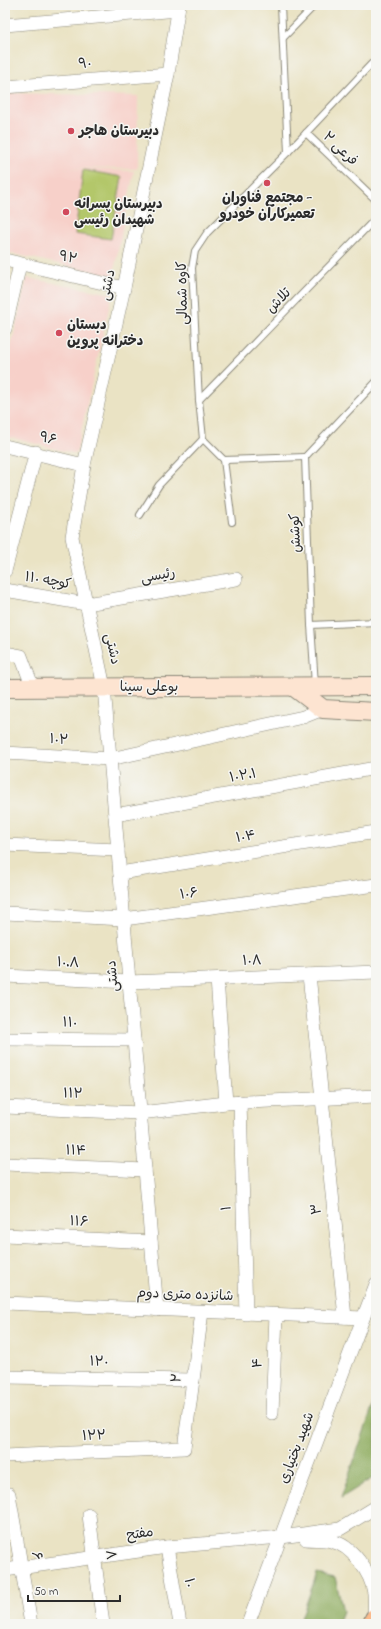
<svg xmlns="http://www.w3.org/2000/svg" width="381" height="1629" font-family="'Indie Flower','Playpen Sans Arabic',sans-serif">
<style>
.built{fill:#f7d0c9}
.green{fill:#b3c76b;stroke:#6f794b}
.forest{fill:#8eac5f;stroke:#5c6c45}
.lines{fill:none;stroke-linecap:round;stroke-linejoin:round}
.lane-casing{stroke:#8a8778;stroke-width:8}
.street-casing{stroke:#8a8778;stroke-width:14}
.secondary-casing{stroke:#8a8778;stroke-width:20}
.highway-casing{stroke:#8a8778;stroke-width:24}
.lane{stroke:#fff;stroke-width:6}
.street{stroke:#fff;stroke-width:13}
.secondary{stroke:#fde4d1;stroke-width:18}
.highway{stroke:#fbbb8d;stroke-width:22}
.poi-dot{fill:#d1495b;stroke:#f6f6f2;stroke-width:1.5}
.labels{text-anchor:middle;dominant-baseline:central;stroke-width:3;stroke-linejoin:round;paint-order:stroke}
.street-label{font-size:14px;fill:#2b2b2b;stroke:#f6f6f2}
.poi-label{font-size:14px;font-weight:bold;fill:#2b2b2b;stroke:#f6f6f2;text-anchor:start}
</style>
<rect width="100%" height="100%" fill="#f6f6f2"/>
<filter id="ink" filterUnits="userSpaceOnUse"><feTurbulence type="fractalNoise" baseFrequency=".025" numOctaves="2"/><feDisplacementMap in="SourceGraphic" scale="8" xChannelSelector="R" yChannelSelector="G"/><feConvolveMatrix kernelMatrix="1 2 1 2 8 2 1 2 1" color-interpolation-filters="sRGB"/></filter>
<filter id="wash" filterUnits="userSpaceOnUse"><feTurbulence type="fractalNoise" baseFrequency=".012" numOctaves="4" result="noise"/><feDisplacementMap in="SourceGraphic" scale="16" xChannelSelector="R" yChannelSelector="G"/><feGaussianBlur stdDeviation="0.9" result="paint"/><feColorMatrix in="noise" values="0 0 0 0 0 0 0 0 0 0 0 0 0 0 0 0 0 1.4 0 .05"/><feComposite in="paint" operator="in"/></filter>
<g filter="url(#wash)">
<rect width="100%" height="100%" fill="#eae3c4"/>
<g class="built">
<polygon points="5,93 138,96 137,169 62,168 134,171 113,276 5,252"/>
<polygon points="27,278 112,294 76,454 5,436 5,372"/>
</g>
<polygon class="green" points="83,170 122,177 111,239 75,234"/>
<g class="forest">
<polygon points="376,1397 376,1476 341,1498"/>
<polygon points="317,1573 335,1577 343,1611 338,1624 299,1624"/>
</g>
</g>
<g filter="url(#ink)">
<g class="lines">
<g class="lane-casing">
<g id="lane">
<polyline points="281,5 288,152"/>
<polyline points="283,38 315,5"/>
<polyline points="306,133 376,200"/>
<polyline points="199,400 376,218"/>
<polyline points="305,457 224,460 203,439 199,400 192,268 195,251 207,233 288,152 376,59"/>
<polyline points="224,460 232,522"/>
<polyline points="140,515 159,485 203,439"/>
<polyline points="311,625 376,622"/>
<polyline points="315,685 311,625 305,457 376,382"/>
</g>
</g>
<g class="street-casing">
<g id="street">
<polyline points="5,25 178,10"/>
<polyline points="5,87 168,74"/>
<polyline points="5,260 124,288"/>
<polyline points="5,329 20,264"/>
<polyline points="5,446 84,465"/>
<polyline points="5,571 36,452"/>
<polyline points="5,590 86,604 236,579"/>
<polyline points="5,653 21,656 33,688"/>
<polyline points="5,753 110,759 303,717 323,709"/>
<polyline points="115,815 376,768"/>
<polyline points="5,845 118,850"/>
<polyline points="120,873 376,832"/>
<polyline points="5,913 124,919 376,885"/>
<polyline points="309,975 345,1317"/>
<polyline points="5,976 129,982 376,972"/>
<polyline points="217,979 226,1103"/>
<polyline points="5,1039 134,1040"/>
<polyline points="240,1102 246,1314"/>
<polyline points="5,1107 140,1113 226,1103 376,1096"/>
<polyline points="5,1164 145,1170"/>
<polyline points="5,1235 151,1242"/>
<polyline points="5,1303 363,1318"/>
<polyline points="157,1310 104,687 72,537 84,465 124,288 168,74 179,5"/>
<polyline points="5,1377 193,1380"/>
<polyline points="272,1413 276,1315"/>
<polyline points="5,1456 184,1448 202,1312"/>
<polyline points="9,1494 31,1624"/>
<polyline points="89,1515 103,1624"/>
<path d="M306,1539C314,1540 323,1539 331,1541C352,1545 371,1573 374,1593C375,1603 374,1614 374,1624"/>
<polyline points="167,1547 180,1624"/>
<polyline points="5,1570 167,1547 281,1537 340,1529 376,1507"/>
<polyline points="248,1624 376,1284"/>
</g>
</g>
<g class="secondary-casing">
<g id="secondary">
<polyline points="294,687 323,709 376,712"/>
<polyline points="5,688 376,686"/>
</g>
</g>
<g class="highway-casing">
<polyline id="highway" points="374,1624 376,1619"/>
</g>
<use href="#lane" class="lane"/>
<use href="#street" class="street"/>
<use href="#secondary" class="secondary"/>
<use href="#highway" class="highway"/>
</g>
</g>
<g class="poi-dot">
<circle cx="71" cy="131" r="4"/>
<circle cx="267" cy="183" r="4"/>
<circle cx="66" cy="212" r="4"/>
<circle cx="59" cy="333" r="4"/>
</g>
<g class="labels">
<g class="street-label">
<text transform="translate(85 64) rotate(-5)">۹۰</text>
<text transform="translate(340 149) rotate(44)">فرعی ۲</text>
<text transform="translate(68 258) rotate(13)">۹۲</text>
<text transform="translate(108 285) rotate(-78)">دشتی</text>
<text transform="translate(183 293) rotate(-91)">کاوه شمالی</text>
<text transform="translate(279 301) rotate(-46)">تلاش</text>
<text transform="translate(48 439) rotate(14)">۹۶</text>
<text transform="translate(296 533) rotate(-92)">کوشش</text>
<text transform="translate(158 576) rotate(-10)">رئیسی</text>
<text transform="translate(48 581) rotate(10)">کوچه ۱۱۰</text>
<text transform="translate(112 649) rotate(77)">دشتی</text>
<text x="149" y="687">بوعلی سینا</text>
<text transform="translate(59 740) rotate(4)">۱۰۲</text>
<text transform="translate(243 776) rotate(-10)">۱۰۲.۱</text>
<text transform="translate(246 837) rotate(-9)">۱۰۴</text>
<text transform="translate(189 894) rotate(-8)">۱۰۶</text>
<text transform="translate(252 961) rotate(-2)">۱۰۸</text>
<text transform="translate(68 963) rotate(3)">۱۰.۸</text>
<text transform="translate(113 976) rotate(-95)">دشتی</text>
<text transform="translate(70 1023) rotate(1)">۱۱۰</text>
<text transform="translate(73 1094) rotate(2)">۱۱۲</text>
<text transform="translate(76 1151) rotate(2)">۱۱۴</text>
<text transform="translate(227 1208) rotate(-92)">۱</text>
<text transform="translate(317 1209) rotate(-96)">۳</text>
<text transform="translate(79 1222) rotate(3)">۱۱۶</text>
<text transform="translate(185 1295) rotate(2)">شانزده متری دوم</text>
<text transform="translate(99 1362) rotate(1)">۱۲۰</text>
<text transform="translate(258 1363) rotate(-87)">۴</text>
<text transform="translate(177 1378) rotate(-83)">۲</text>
<text transform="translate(94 1436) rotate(-2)">۱۲۲</text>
<text transform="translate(297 1448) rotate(-69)">شهید بختیاری</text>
<text transform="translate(140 1534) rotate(-8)">مفتح</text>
<text transform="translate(110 1555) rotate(83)">۸</text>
<text transform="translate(36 1556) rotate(81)">۶</text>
<text transform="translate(189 1583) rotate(81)">۱۰</text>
</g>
<g class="poi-label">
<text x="79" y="131">دبیرستان هاجر</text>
<text x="267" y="198" text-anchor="middle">مجتمع فناوران -<tspan x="267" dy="16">تعمیرکاران خودرو</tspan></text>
<text x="74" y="204">دبیرستان پسرانه<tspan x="74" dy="16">شهیدان رئیسی</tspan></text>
<text x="67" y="325">دبستان<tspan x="67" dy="16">دخترانه پروین</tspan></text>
</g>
</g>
<rect width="381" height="1629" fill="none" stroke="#f6f6f2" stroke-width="20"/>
<path d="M28 1595v6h92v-6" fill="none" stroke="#2b2b2b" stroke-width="2"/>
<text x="34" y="1595" font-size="12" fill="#2b2b2b" stroke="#f6f6f2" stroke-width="3" paint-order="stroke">50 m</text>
</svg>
